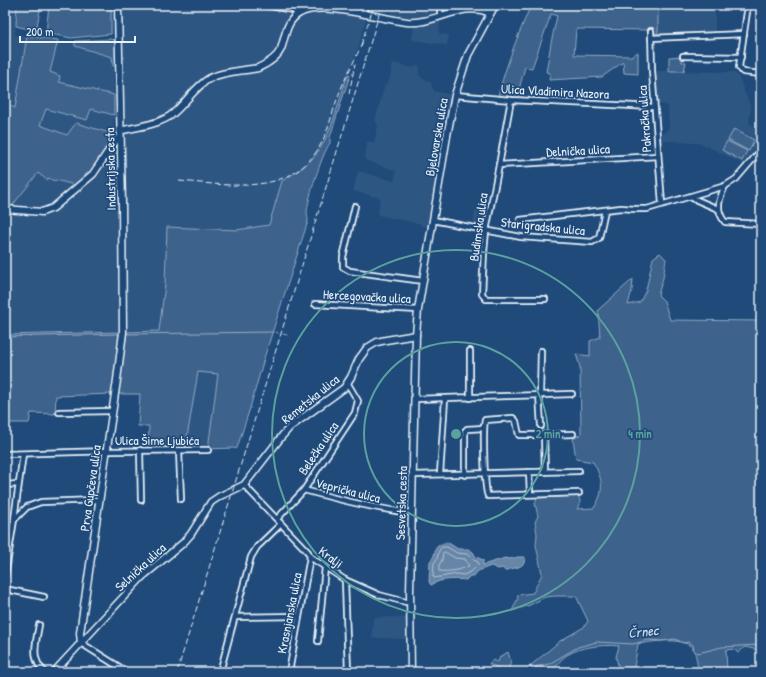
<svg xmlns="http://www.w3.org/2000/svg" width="766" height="677" font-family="'Patrick Hand',sans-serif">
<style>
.built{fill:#2e5683}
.green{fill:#3c628c;stroke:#92aac2}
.water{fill:#6685a7;stroke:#9ab0c7}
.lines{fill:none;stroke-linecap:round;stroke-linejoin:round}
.shore{stroke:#b4c6d8;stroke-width:1}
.stream{stroke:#9ab0c7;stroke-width:1}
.street-casing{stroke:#e8f1f8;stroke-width:8}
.secondary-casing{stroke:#e8f1f8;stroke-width:9}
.street{stroke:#1f4a7a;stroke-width:4.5}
.secondary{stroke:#1f4a7a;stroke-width:6}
.rail{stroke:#e8f1f8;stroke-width:1;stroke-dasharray:6 3;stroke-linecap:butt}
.ring{fill:none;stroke:#5ba19e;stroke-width:2}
.labels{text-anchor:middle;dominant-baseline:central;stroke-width:3.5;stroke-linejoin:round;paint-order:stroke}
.street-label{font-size:13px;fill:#e8f1f8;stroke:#1f4a7a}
.water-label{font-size:14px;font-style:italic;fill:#d4e1ec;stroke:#1f4a7a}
.centre{fill:#5ba19e;stroke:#1f4a7a;stroke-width:2}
.ring-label{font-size:12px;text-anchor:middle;font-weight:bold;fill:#5ba19e;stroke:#1f4a7a;stroke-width:3.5;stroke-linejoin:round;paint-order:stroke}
</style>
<rect width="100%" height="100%" fill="#1f4a7a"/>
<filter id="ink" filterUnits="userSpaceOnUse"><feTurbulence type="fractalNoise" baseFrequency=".025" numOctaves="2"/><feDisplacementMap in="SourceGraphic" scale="8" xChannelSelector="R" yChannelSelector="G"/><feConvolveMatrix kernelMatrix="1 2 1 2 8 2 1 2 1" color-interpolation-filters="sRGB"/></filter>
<g filter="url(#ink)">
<g class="built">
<polygon points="5,5 17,5 15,35 27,36 15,108 5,103"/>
<polygon points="76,5 282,5 300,19 316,12 333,13 366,18 358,49 340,95 329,133 319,151 302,169 282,181 269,225 237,230 165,284 159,331 5,335 5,213 38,217 54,213 88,182 113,149 126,134 120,37 111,34 111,8 75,9"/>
<polygon points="394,5 436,5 434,13 423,17 409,17 391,15"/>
<polygon points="658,5 715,5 715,32 658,34"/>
<polygon points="441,18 439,34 449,35 447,45 412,40 414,25 428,23"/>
<polygon points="58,40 75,41 75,46 113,57 114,95 58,82 50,72"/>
<polygon points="393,63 414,68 416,65 420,66 419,75 423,79 430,81 434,91 452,95 446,117 430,227 421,226 421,224 378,215 380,198 353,191 358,171 394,181 396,171 365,160 367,142 374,142 378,125 375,121 385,84 388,84"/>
<polygon points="655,71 733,72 738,75 751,108 749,123 761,132 761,141 743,164 703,144 661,140 661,134 666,132 669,127 668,105 657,104"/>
<polygon points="46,109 87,120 91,109 114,115 113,134 76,123 67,135 40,125"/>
<polygon points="38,173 47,180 49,178 54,181 75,185 51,207 39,210 12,206"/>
<polygon points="475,210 487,212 485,228 473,225"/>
<polygon points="198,372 218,374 208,449 185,449"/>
<polygon points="386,617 408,618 408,639 372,638 373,618"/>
</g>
<g class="green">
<polygon points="17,5 41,5 36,31 16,26"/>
<polygon points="49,5 76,5 76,9 111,8 111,34 71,38 46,33"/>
<path d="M531,5L539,8L541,5H658V34L650,30L576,29L574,55L632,56L638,52V74L624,73L623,62L602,77L549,80L550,73L546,72L551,43L557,16L551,14L532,68L525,67L518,93L523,95V98L498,96C506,65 518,35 531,5Z"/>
<polygon points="27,36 58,40 50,72 60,76 59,82 114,95 114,115 91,109 87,120 46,109 40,125 67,135 76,123 113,134 112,140 91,172 75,185 55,180 54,181 49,178 47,180 38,173 12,206 5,205 5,103 15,108"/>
<polygon points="110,39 114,40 116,42 116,66 113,66 112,57 75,46 75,41"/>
<polygon points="682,56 682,62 686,62 684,71 669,71 669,57"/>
<path d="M348,74L350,75L330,137V143C322,154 308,198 307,212C307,214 308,218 308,221L265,355L250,408L237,448L236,449L234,448L208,449L218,374L198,372L185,449H148L149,426H138L140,394H118L127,332L159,331L165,284L167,227L237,230L269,225L282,181C292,175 302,169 310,161C331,141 338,102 348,74Z"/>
<polygon points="734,129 754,140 749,151 728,140"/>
<polygon points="727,141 747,151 742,161 722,150"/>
<path d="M660,253L666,259L663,278L658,295L664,301L670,320L761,321V656L758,650L745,647L738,653L734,649L726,650L727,672H717L716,667L698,670C697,664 697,657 694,651C687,635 652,642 638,644L634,667L619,669L616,657L619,646C602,644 574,647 562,659C558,663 555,668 552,672H523L560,641L584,627L588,621L576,596H556L545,597L530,605L512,611L518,598L517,595L533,593L542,574L536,545L537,534L535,522L538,516L535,503L537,498L578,496C582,502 579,504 577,509L594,508C605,491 603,479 593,462L576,459L573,439L581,434L580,367L576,354L590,356V341L600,337L598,310L633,279L632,290L628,305L640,302L646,290L653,258Z"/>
<polygon points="121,332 113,394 56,396 55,414 31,413 29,423 5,423 5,335"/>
<polygon points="508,652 511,662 507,672 489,664 492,660 498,662 500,657"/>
</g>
<path class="water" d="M447,542L458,549H468L473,552L476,557L483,560V565L505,558L510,559L518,557H525C526,569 513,567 505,571L503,568L498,569L491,566L478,571L474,576H470L466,580C460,579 443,579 437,582C435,583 433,584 431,585L429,582L430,561C439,553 429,547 447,542Z"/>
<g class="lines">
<g class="shore">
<polygon points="442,547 447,547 457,553 467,554 472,559 478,562 478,565 472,571 464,575 457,574 434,578 433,576 434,563 437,559 439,551"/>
<path d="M445,552L455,558L465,559L469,566C461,570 450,572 439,571V565L442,560L443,553Z"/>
</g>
<g class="stream">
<polyline points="276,332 278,333"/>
<polyline points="126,334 273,332"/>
<polyline points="283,334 287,335"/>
<polyline points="5,337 120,334"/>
<polyline points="526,672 530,668 549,664 578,647 597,642 633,644 648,640 662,641 675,639 683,643 688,642 693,645 694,651 698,653 722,647 758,645 761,643"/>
</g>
<g class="street-casing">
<g id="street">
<polyline points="265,5 293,10 298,14"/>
<polyline points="748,5 739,67 743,72 761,74"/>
<polyline points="362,13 366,5"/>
<polyline points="441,16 440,11 442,5"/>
<polyline points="651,31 652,71 662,204"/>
<polyline points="651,38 744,34"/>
<polyline points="683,56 741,57"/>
<polyline points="455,95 511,100 654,107"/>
<polyline points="511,100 499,165 486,231 484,252 482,294 486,299 545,299"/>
<polyline points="499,165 658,156"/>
<path d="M725,186C719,199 715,210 725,222L761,224"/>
<polyline points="690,197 718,209"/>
<polyline points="355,206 343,257 343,267 350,271 423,281"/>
<polyline points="433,220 521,237 592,242 599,238 605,210"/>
<polyline points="520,220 621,208 635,209 647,209 725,186 736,179 761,150"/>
<polyline points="315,304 418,310"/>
<polyline points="539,394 541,426"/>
<polyline points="540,394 541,351"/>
<polyline points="470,398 470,351"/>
<polyline points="415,399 572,394"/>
<polyline points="59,412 112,411"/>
<polyline points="544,435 573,434"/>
<polyline points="140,450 141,500"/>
<polyline points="179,451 181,499"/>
<polyline points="5,454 111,451 208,450"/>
<polyline points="529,472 530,494"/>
<path d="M545,472L544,435H519L516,421L513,418L485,420C483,429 484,489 488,496L579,493"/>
<polyline points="440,474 445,399"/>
<polyline points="413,475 579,471"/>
<polyline points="465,475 465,431 467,429 484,428"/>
<polyline points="5,485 18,484"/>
<polyline points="244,485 308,552 310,557 345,580 379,595 406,602"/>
<path d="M304,490C340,500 375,509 412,513"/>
<polyline points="14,519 23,454"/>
<polyline points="277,519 304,490 355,413 358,401 348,384"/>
<polyline points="5,576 14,520 27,507 41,502 99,500"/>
<polyline points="345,580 348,672"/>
<polyline points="5,589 44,597"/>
<polyline points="235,617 299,616"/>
<path d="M39,625C36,642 30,660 45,672"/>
<polyline points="318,641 325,567"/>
<polyline points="81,643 127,672"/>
<polyline points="220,672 251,557 257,547 281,524"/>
<polyline points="289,672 310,557"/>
</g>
</g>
<g class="secondary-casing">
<g id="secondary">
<path d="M120,131C136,127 156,125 170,116C185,105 194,87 210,78C224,71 243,71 258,68C267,64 277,58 281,49C286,34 286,21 300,13C324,0 380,19 407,22C435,25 462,0 490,13"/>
<polyline points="5,209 42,212 53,208 93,174 116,140 120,137"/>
<polyline points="81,643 80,633 117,380 123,332 122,204 118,5"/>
<polyline points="54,672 142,577 183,543 191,534 211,502 220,496 244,485 282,436 290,427 344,388 351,377 359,359 367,348 377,342 386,340 416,335"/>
<polyline points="411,672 410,592 416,335 418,310 447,136 455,95 468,55 495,5"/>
</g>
</g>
<use href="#street" class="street"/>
<use href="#secondary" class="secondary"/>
<g class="rail">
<polyline points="361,45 374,5"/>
<polyline points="349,94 355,64"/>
<path d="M179,181C230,185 296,198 323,140C330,125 333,109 339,94C346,75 356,59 363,41"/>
<polyline points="177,672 382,5"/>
</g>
</g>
</g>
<g class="ring">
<circle cx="456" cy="434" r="92"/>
<circle cx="456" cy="434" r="184"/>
</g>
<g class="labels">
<g class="street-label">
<text transform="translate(555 91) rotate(3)">Ulica Vladimira Nazora</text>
<text transform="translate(644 119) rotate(-94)">Pakračka ulica</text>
<text transform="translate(436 137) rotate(-80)">Bjelovarska ulica</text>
<text transform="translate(578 150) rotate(-3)">Delnička ulica</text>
<text transform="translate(110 169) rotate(-91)">Industrijska cesta</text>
<text transform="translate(543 226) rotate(6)">Starigradska ulica</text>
<text transform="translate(478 227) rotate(-82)">Budimska ulica</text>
<text transform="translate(367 296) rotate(3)">Hercegovačka ulica</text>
<text transform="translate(310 399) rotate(-39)">Remetska ulica</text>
<text x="157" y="440">Ulica Šime Ljubića</text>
<text transform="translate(318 448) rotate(-56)">Belečka ulica</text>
<text transform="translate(90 488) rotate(-82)">Prva Gupčeva ulica</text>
<text transform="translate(348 490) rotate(14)">Veprička ulica</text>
<text transform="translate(401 503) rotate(-88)">Sesvetska cesta</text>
<text transform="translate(331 557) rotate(37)">Kralji</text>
<text transform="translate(140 567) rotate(-43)">Selnička ulica</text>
<text transform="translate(289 613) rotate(-79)">Krasnjanska ulica</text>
</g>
<g class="water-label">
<text transform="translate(643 631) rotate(-6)">Črnec</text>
</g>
</g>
<circle cx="456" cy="434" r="6" class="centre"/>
<g class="ring-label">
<text x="548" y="438">2 min</text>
<text x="640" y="438">4 min</text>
</g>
<rect width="766" height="677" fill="none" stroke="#1f4a7a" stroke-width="20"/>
<rect x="10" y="10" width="746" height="657" fill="none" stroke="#e8f1f8" stroke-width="1.5" filter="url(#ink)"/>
<path d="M20 36v6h115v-6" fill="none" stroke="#e8f1f8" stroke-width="2"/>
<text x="26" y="36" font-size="12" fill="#e8f1f8" stroke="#1f4a7a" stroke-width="3" paint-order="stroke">200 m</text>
</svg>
